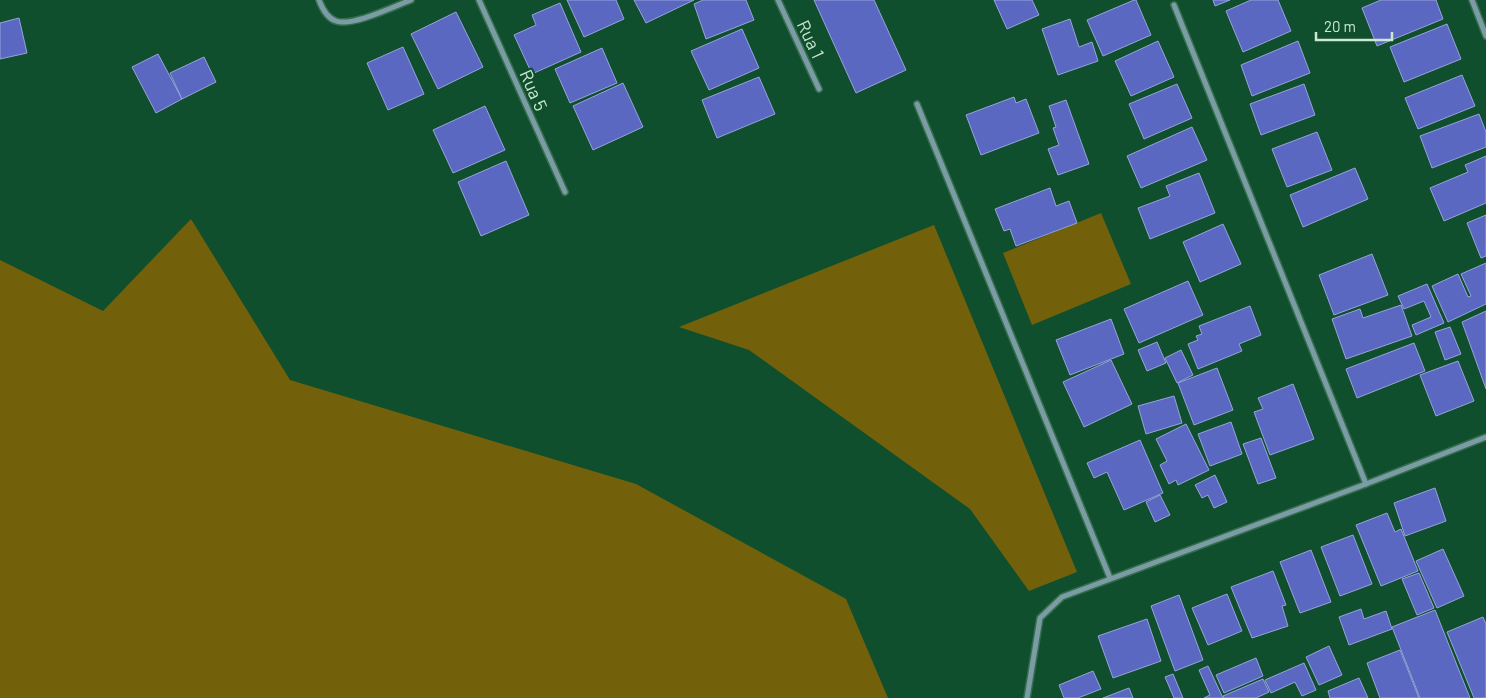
<svg xmlns="http://www.w3.org/2000/svg" width="1486" height="698" font-family="Barlow,sans-serif">
<style>
.green{fill:#73600a}
.building{fill:#5b68c1;stroke:#97a3dd}
.lines{fill:none;stroke-linecap:round;stroke-linejoin:round}
.street-casing{stroke:#356e4e;stroke-width:8}
.street{stroke:#7b9ca4;stroke-width:5}
.labels{text-anchor:middle;dominant-baseline:central;stroke-width:4.5;stroke-linejoin:round;paint-order:stroke}
.street-label{font-size:18px;fill:#cae8d2;stroke:#104f2d}
</style>
<rect width="100%" height="100%" fill="#104f2d"/>
<g class="green">
<polygon points="1101,213 1131,284 1032,325 1003,253"/>
<polygon points="191,219 290,380 636,484 846,599 888,698 0,698 0,260 103,311"/>
<polygon points="934,225 1077,572 1029,591 970,509 749,350 679,327"/>
</g>
<g class="building">
<polygon points="567,0 616,0 624,19 584,37"/>
<polygon points="634,0 694,0 646,23"/>
<polygon points="703,0 746,0 754,20 706,39 694,4"/>
<polygon points="814,0 874,0 906,70 856,93"/>
<polygon points="994,0 1032,0 1039,15 1007,29"/>
<polygon points="1134,0 1136,0 1151,35 1103,56 1087,20"/>
<polygon points="1213,0 1230,0 1215,6"/>
<polygon points="1251,0 1278,0 1291,31 1243,52 1226,11"/>
<polygon points="1381,0 1436,0 1443,19 1377,46 1362,8"/>
<polygon points="560,3 581,52 532,74 514,35 536,25 532,15"/>
<polygon points="456,12 483,67 438,89 411,34"/>
<polygon points="19,18 27,53 0,59 0,23"/>
<polygon points="1070,19 1079,47 1092,42 1098,61 1058,75 1042,29"/>
<polygon points="1447,24 1461,59 1404,82 1390,47"/>
<polygon points="742,29 759,68 709,90 691,51"/>
<polygon points="1158,41 1174,77 1131,96 1115,61"/>
<polygon points="1298,41 1310,73 1252,96 1241,65"/>
<polygon points="403,47 424,94 388,110 367,63"/>
<polygon points="602,48 617,83 570,103 555,69"/>
<polygon points="158,54 182,99 156,113 132,67"/>
<polygon points="204,57 216,82 182,99 170,73"/>
<polygon points="1462,75 1475,106 1418,129 1405,98"/>
<polygon points="759,77 775,114 717,138 702,100"/>
<polygon points="623,83 643,127 593,150 573,106"/>
<polygon points="1177,84 1192,118 1144,139 1129,104"/>
<polygon points="1304,84 1315,115 1261,135 1250,104"/>
<polygon points="1014,97 1016,103 1026,99 1039,133 981,155 966,115"/>
<polygon points="1066,100 1089,164 1058,175 1048,149 1059,145 1053,128 1056,127 1049,106"/>
<polygon points="485,106 505,150 453,173 433,130"/>
<polygon points="1479,114 1486,132 1486,147 1432,168 1420,136"/>
<polygon points="1192,127 1207,160 1141,188 1127,156"/>
<polygon points="1317,132 1332,170 1287,187 1272,149"/>
<polygon points="1486,156 1486,203 1444,221 1430,188 1468,172 1465,165"/>
<polygon points="506,161 529,215 481,236 458,182"/>
<polygon points="1355,168 1368,199 1303,227 1290,195"/>
<polygon points="1199,173 1215,213 1150,239 1138,208 1170,196 1166,186"/>
<polygon points="1050,188 1056,206 1069,201 1077,223 1016,246 1010,229 1004,231 995,209"/>
<polygon points="1486,215 1486,256 1481,258 1467,223"/>
<polygon points="1223,224 1241,264 1200,282 1183,242"/>
<polygon points="1372,254 1388,295 1334,315 1319,275"/>
<polygon points="1486,263 1486,304 1448,322 1432,286 1458,274 1468,297 1471,296 1461,274"/>
<polygon points="1188,281 1203,315 1139,343 1124,309"/>
<polygon points="1427,284 1444,323 1416,335 1412,325 1431,317 1424,301 1404,309 1398,296"/>
<polygon points="1401,305 1412,336 1346,359 1332,319 1360,309 1363,318"/>
<polygon points="1250,306 1261,335 1239,344 1242,351 1198,369 1188,344 1198,340 1196,336 1202,334 1199,326"/>
<polygon points="1486,311 1486,389 1462,322"/>
<polygon points="1111,319 1124,354 1070,375 1056,340"/>
<polygon points="1450,327 1461,354 1445,360 1435,332"/>
<polygon points="1157,342 1166,363 1147,371 1138,350"/>
<polygon points="1414,343 1425,371 1357,398 1346,369"/>
<polygon points="1181,350 1193,375 1177,383 1165,358"/>
<polygon points="1111,360 1132,404 1084,427 1063,382"/>
<polygon points="1458,361 1474,401 1436,416 1420,375"/>
<polygon points="1217,368 1233,410 1194,425 1178,383"/>
<polygon points="1293,384 1314,439 1270,455 1254,412 1263,409 1258,398"/>
<polygon points="1174,396 1182,423 1146,434 1138,406"/>
<polygon points="1231,422 1242,454 1210,466 1198,434"/>
<polygon points="1186,424 1209,470 1178,485 1176,480 1169,484 1160,465 1167,461 1156,439"/>
<polygon points="1261,438 1276,478 1258,484 1243,444"/>
<polygon points="1140,440 1163,493 1124,510 1107,472 1094,478 1087,463"/>
<polygon points="1215,475 1227,502 1214,508 1208,495 1202,498 1195,485"/>
<polygon points="1435,488 1446,521 1405,536 1394,503"/>
<polygon points="1160,495 1170,515 1155,522 1146,502"/>
<polygon points="1387,513 1395,532 1401,529 1418,571 1381,586 1356,525"/>
<polygon points="1353,535 1372,584 1340,596 1321,547"/>
<polygon points="1443,549 1464,596 1437,608 1416,561"/>
<polygon points="1311,550 1331,602 1300,613 1280,562"/>
<polygon points="1273,571 1286,605 1282,606 1288,626 1252,638 1231,587"/>
<polygon points="1419,573 1434,608 1417,615 1402,579"/>
<polygon points="1227,594 1242,631 1208,645 1192,608"/>
<polygon points="1179,595 1203,660 1175,671 1151,606"/>
<polygon points="1361,609 1364,619 1386,611 1392,629 1349,645 1339,617"/>
<polygon points="1435,610 1470,698 1420,698 1392,627"/>
<polygon points="1483,617 1486,624 1486,698 1474,698 1447,632"/>
<polygon points="1147,619 1161,661 1113,678 1098,636"/>
<polygon points="1329,646 1342,675 1319,685 1306,657"/>
<polygon points="1400,650 1419,698 1380,698 1367,663"/>
<polygon points="1256,658 1263,676 1224,693 1216,675"/>
<polygon points="1304,663 1316,690 1302,696 1295,682 1271,693 1265,680"/>
<polygon points="1208,666 1223,698 1204,698 1210,695 1199,670"/>
<polygon points="1093,671 1101,689 1078,698 1064,698 1059,685"/>
<polygon points="1173,674 1183,698 1174,698 1165,677"/>
<polygon points="1359,678 1368,698 1330,698 1328,691"/>
<polygon points="1263,679 1269,692 1256,698 1224,698 1223,696"/>
<polygon points="1129,688 1133,698 1103,698"/>
</g>
<g class="lines">
<g class="street-casing">
<g id="street">
<path d="M319,0C322,8 327,18 336,21C352,27 395,6 411,0"/>
<polyline points="479,0 565,192"/>
<polyline points="778,0 819,89"/>
<polyline points="1472,0 1486,36"/>
<polyline points="1174,5 1366,484"/>
<polyline points="917,104 1110,578"/>
<polyline points="1027,698 1040,618 1062,597 1366,484 1486,437"/>
</g>
</g>
<use href="#street" class="street"/>
</g>
<g class="labels">
<g class="street-label">
<text transform="translate(811 39) rotate(65)">Rua 1</text>
<text transform="translate(534 90) rotate(66)">Rua 5</text>
</g>
</g>
<path d="M1316 32v8h76v-8" fill="none" stroke="#cae8d2" stroke-width="2.5"/>
<text x="1324" y="32" font-size="15" fill="#cae8d2" stroke="#104f2d" stroke-width="4" paint-order="stroke">20 m</text>
</svg>
